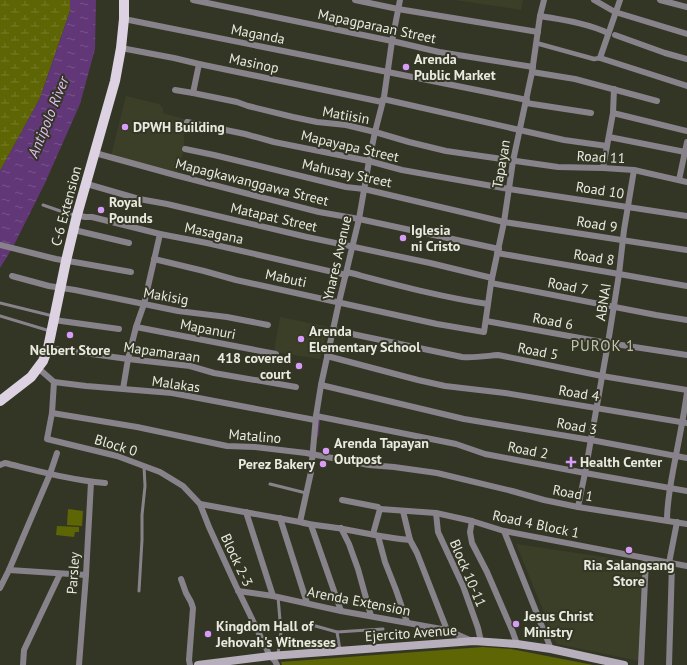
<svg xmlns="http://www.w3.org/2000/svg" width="687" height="665" font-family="'PT Sans',sans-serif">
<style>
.built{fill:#3b3f27}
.green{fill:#5e6504}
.wetland{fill:url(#wetland-marsh)}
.water{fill:url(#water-ripples)}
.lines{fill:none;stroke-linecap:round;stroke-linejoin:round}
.stream{stroke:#613777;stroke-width:2.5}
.service{stroke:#88838b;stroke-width:3}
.pedestrian{stroke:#88838b;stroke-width:4.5}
.minor{stroke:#88838b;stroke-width:6}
.secondary{stroke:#b7b0bc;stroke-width:8}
.primary{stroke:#dcd2e2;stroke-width:10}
.poi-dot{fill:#d79bf9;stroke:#343625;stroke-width:1.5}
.labels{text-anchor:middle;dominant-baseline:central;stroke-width:4;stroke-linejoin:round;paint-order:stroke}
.street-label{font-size:14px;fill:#e9ebe0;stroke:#343625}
.poi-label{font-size:14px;font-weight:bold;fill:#e9ebe0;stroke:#343625;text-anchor:start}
.water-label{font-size:15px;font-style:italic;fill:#e0bdf4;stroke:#343625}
.neighbourhood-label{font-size:15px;letter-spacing:1px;fill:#c1c5b0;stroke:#343625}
</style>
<defs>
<pattern id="wetland-marsh" width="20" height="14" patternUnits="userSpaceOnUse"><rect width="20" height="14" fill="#5e6504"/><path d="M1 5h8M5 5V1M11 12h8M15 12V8" fill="none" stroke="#757b28"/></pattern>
<pattern id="water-ripples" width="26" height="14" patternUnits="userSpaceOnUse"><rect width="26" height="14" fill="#613777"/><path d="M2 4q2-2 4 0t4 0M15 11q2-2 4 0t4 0" fill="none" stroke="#78548a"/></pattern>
</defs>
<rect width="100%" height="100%" fill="#343625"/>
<g class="built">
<polygon points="455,0 523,0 521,10"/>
<polygon points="126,96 159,104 163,109 163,113 184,119 184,150 177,174 111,156"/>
<polygon points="280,317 328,327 320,359 274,352"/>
<polygon points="516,544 644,563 639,661 557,644"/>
</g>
<g class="green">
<polygon points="68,509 83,511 82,526 67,525"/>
<polygon points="57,526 79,527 79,532 75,532 74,537 56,535"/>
<polygon points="483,647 511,649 593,665 282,665 281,662"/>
</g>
<polygon class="wetland" points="0,0 70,0 70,11 40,98 0,171"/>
<polygon class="water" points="70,0 96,0 95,49 80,104 45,183 13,247 0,268 0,171 40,98 70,11"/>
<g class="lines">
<polyline class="stream" points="317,436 319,418 320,418"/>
<g class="service">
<polyline points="43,205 66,213 75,215"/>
<polyline points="0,303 53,316"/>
<polyline points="0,316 50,331"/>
<polyline points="270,484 306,493"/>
<polyline points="139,591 142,540 142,515 145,486 144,466"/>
<polyline points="278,597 281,632 278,654"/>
<polyline points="312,625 337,632 383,629"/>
<polyline points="337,632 340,650"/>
</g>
<polyline class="pedestrian" points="536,43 594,59 600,58"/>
<g class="minor">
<polyline points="193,0 392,41 439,52 533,67"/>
<polyline points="355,0 398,9 538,32"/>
<polyline points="594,0 615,12 687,34"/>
<polyline points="620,0 600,58 687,86"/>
<polyline points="660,0 687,7"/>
<path d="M540,16C563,20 587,23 608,33"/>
<polyline points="124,19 527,100"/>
<polyline points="615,35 665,53 687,59"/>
<polyline points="121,48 174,58 199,64 382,102"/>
<polyline points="532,72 575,79 657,101"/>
<polyline points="175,90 193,93 237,102 248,106 293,117 317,122 346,125 375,132 409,142 446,151 558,167 603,168 634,170 687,182"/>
<polyline points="193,93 199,64"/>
<polyline points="383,99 564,140 607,146"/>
<polyline points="526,103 591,113"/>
<polyline points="613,113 687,131"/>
<polyline points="187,122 245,134 274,142 369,161 402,170 509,189 687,216"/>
<polyline points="609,137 685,152"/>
<polyline points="185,149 214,155 346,187 364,189 504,222 687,250"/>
<polyline points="95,153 175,175 319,212 359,219 499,249"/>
<polyline points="603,168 613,113 614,89"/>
<polyline points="679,180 687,142"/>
<polyline points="87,184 139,199 167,204 307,237 430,263 492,278"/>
<polyline points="77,215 85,217 92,217 160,234 207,243 346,275"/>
<polyline points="74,230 129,243"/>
<polyline points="0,245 56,259 80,263 131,272"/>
<polyline points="497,253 619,274 687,286"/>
<polyline points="154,259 204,271 236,280 437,324 484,332 491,283 504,222 513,161 532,72 540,16 544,0"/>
<path d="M347,272C393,284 440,297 488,304"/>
<polyline points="12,276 49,286 75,290 144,304 178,311 227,317 268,325"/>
<polyline points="491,283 656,315 687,320"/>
<polyline points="54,320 119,329"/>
<polyline points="486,321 608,343 687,355"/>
<polyline points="136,327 276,354"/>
<path d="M333,330L462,357C474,358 486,356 498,355L602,376L687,390"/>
<polyline points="48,348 128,359 190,366 214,373 296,387"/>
<polyline points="327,356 418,380 445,386 505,393 687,423"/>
<polyline points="38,368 54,382 86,386 172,393 315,420"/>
<polyline points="54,382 52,413 47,439 117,456 160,472 183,486 200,504 209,527 236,586 270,656 275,661 277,665"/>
<polyline points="321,385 464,419 591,440 687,458"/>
<polyline points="123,389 128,359 136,327 144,304 160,234"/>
<polyline points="52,413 137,427 227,446 255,447 306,453 369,465 394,467 437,473 512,491 544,500 578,507 687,524"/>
<polyline points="316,416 456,444 485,454 585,473 687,491"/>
<path d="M0,465L5,463C38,471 71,480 105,483"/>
<polyline points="342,500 378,507 380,509"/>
<path d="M200,504L300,522C314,526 328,526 343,529C365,533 387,538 410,540"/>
<polyline points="578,507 585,473 608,343 619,274 624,230 634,170"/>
<polyline points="380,509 436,513 472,521 504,531 687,566"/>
<polyline points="403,511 410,540 417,553 447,630"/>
<polyline points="246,512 273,596"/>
<polyline points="436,513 438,532 463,586 478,628 481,642"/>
<polyline points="280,518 307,603"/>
<path d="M667,520C667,498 672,477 676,455C680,435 684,414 687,393"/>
<polyline points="472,521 470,532 472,543 487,572 512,630 517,644"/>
<polyline points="300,522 311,472 316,416 321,385 339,302 359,219 369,161 375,132 384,97 392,41 400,0"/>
<polyline points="311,525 341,611"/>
<polyline points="341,528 349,544 358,569 371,616"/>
<polyline points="504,531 551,649"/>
<polyline points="373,534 380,509"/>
<polyline points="378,536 385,562 396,590 407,622"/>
<polyline points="669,563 677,522"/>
<polyline points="9,570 86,575"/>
<polyline points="181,579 186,593 191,602 193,608 189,660 190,665"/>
<polyline points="0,588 9,570 50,474 57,453"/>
<polyline points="238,591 273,596 341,611 447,630 472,641"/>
<polyline points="23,665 24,650 60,574"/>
<polyline points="79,665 86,575 91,482"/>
<polyline points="641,665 646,559"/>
<polyline points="669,665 672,564"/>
</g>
<polyline class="secondary" points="198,665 270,656 474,641 517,644 551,649 624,665"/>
<polyline class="primary" points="0,401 31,377 43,361 48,348 66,261 77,215 115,81 121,48 124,19 124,0"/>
</g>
<g class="poi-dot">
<circle cx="406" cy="67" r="4"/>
<circle cx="125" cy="127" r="4"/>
<circle cx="101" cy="210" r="4"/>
<circle cx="403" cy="238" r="4"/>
<circle cx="70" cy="335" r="4"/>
<circle cx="301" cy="339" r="4"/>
<circle cx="299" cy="366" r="4"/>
<circle cx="326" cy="451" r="4"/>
<path d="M569 456h4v4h4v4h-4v4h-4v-4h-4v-4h4z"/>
<circle cx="323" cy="464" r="4"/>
<circle cx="629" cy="550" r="4"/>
<circle cx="516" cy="624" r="4"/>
<circle cx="208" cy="634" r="4"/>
</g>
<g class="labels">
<g class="street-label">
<text transform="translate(377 26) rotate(12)">Mapagparaan Street</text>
<text transform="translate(258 34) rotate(11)">Maganda</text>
<text transform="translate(254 63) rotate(12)">Masinop</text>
<text transform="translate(346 115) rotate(10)">Matiisin</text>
<text transform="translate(350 146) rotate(13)">Mapayapa Street</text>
<text transform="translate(601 157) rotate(3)">Road 11</text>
<text transform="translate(501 164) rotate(-80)">Tapayan</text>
<text transform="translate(347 173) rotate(12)">Mahusay Street</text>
<text transform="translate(252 182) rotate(14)">Mapagkawanggawa Street</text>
<text transform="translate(600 190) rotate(9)">Road 10</text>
<text transform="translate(66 206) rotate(-75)">C-6 Extension</text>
<text transform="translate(274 217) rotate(13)">Matapat Street</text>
<text transform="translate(597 224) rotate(9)">Road 9</text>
<text transform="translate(214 233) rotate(12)">Masagana</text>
<text transform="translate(594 257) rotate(9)">Road 8</text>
<text transform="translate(337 258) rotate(-77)">Ynares Avenue</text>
<text transform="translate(286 278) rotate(12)">Mabuti</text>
<text transform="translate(568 286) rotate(11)">Road 7</text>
<text transform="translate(166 296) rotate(10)">Makisig</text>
<text transform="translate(603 302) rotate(-81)">ABNAI</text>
<text transform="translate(553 321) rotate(10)">Road 6</text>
<text transform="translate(208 329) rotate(11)">Mapanuri</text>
<text transform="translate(538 351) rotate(11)">Road 5</text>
<text transform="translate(162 352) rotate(8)">Mapamaraan</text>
<text transform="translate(176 384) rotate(8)">Malakas</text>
<text transform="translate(579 393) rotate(9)">Road 4</text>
<text transform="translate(577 426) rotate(10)">Road 3</text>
<text transform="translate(255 436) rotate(5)">Matalino</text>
<text transform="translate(116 445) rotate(17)">Block 0</text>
<text transform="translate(528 450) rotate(11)">Road 2</text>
<text transform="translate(573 493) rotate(10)">Road 1</text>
<text transform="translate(536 524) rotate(12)">Road 4 Block 1</text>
<text transform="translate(237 560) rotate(65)">Block 2-3</text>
<text transform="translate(73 573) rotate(-86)">Parsley</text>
<text transform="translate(468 573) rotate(67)">Block 10-11</text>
<text transform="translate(359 601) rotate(11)">Arenda Extension</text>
<text transform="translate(411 633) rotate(-4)">Ejercito Avenue</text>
</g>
<g class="poi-label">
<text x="414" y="59">Arenda<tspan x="414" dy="16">Public Market</tspan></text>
<text x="133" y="127">DPWH Building</text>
<text x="109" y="202">Royal<tspan x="109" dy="16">Pounds</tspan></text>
<text x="411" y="230">Iglesia<tspan x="411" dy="16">ni Cristo</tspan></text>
<text x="309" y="331">Arenda<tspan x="309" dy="16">Elementary School</tspan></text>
<text x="70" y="350" text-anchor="middle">Nelbert Store</text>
<text x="291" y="358" text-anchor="end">418 covered<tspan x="291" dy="16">court</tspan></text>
<text x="334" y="443">Arenda Tapayan<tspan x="334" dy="16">Outpost</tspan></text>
<text x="580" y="462">Health Center</text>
<text x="315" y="464" text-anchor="end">Perez Bakery</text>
<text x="629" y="565" text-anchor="middle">Ria Salangsang<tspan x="629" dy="16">Store</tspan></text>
<text x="524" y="616">Jesus Christ<tspan x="524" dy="16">Ministry</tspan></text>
<text x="216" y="626">Kingdom Hall of<tspan x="216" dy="16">Jehovah's Witnesses</tspan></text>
</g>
<g class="water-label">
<text transform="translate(48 117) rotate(-68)">Antipolo River</text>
</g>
<g class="neighbourhood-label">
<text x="603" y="345">PUROK 1</text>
</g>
</g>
</svg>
